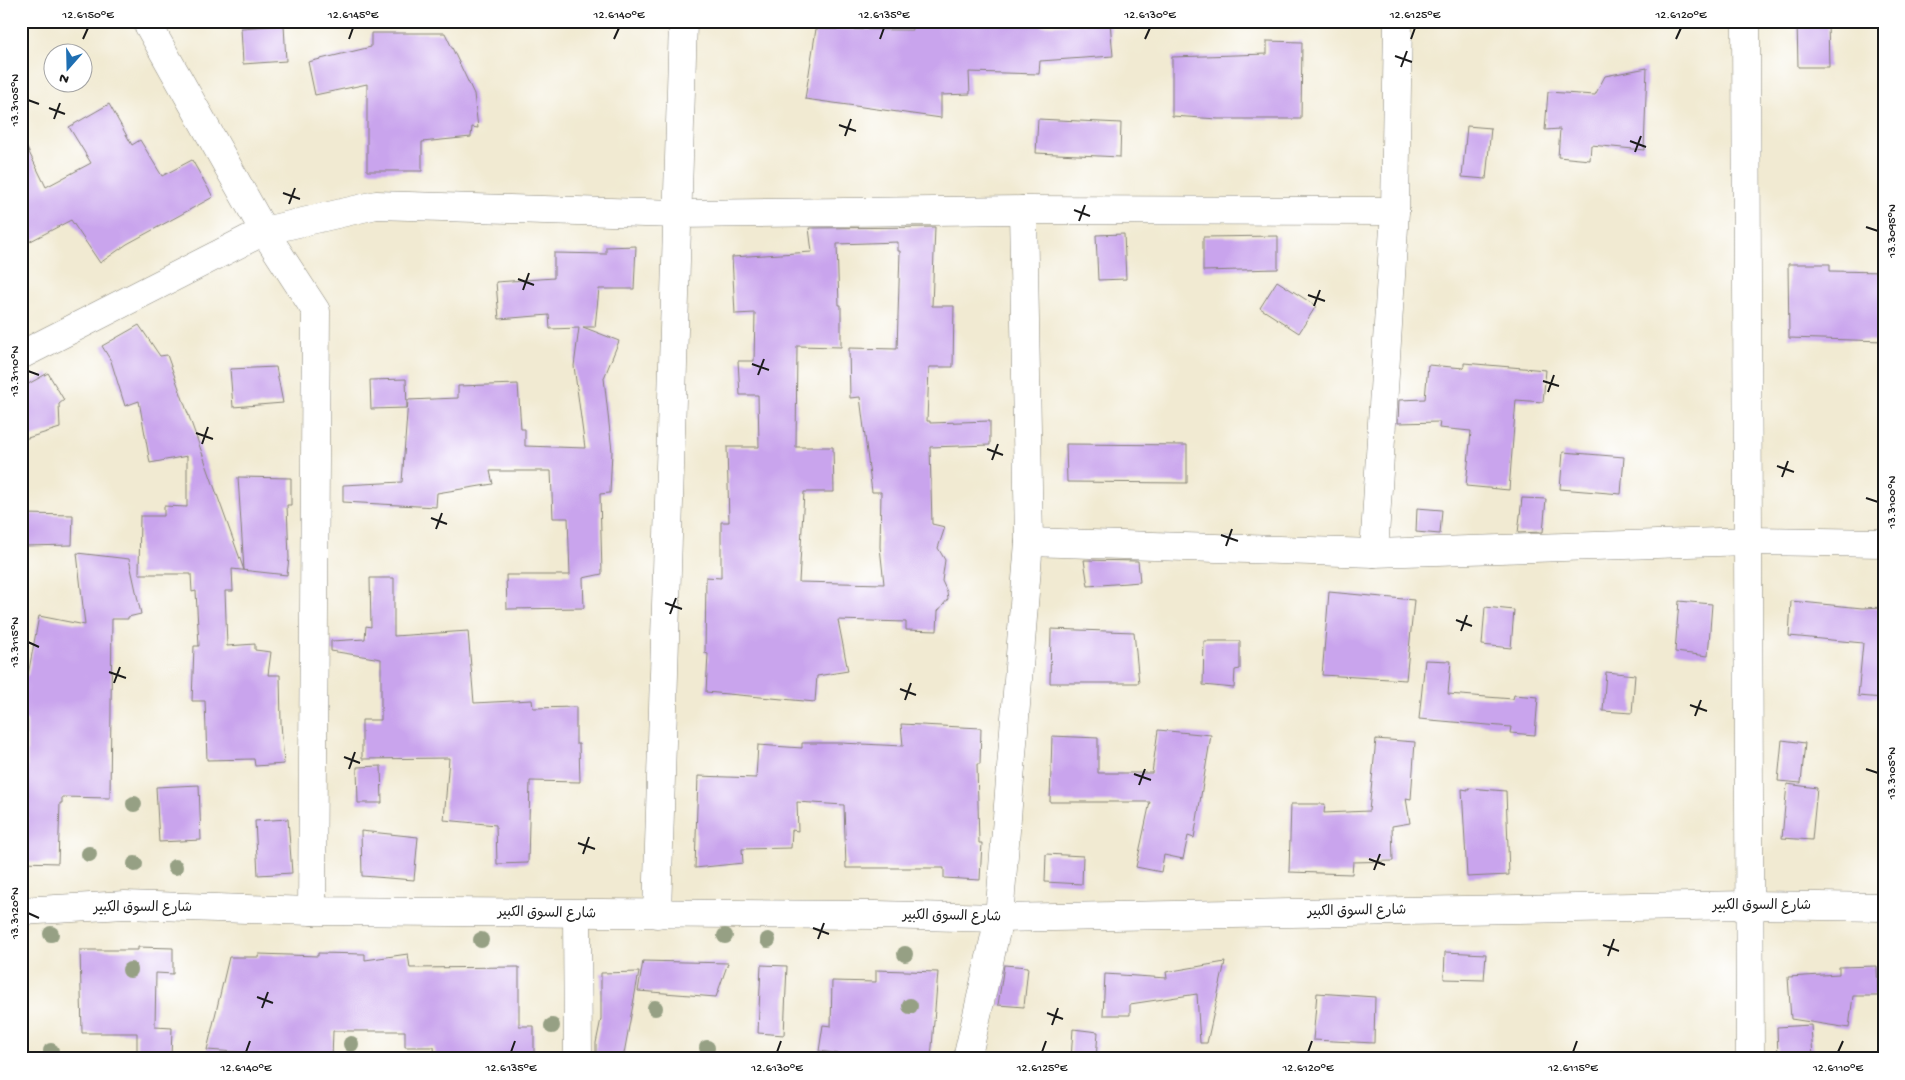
<svg xmlns="http://www.w3.org/2000/svg" width="1905" height="1080" font-family="'Gochi Hand','Playpen Sans Arabic',sans-serif">
<style>
.building{fill:#c9a4ed;fill-rule:evenodd}
.lines{fill:none;stroke-linecap:round;stroke-linejoin:round}
.minor-casing{stroke:#868377;stroke-width:29}
.minor{stroke:#fff;stroke-width:28}
.tree{fill:#96a084}
.ticks{fill:none;stroke:#1c1c1c;stroke-width:2}
.labels{text-anchor:middle;dominant-baseline:central;stroke-width:5;stroke-linejoin:round;paint-order:stroke}
.street-label{font-size:14px;fill:#1c1c1c;stroke:#fff}
.neatline{fill:none;stroke:#1c1c1c;stroke-width:2}
.ticks-label{font-size:12px;text-anchor:middle;fill:#1c1c1c}
</style>
<rect width="100%" height="100%" fill="#fff"/>
<filter id="ink" filterUnits="userSpaceOnUse"><feTurbulence type="fractalNoise" baseFrequency=".02" numOctaves="2"/><feDisplacementMap in="SourceGraphic" scale="10" xChannelSelector="R" yChannelSelector="G"/><feConvolveMatrix kernelMatrix="1 2 1 2 8 2 1 2 1" color-interpolation-filters="sRGB"/></filter>
<filter id="wash" filterUnits="userSpaceOnUse"><feTurbulence type="fractalNoise" baseFrequency=".0096" numOctaves="4" result="noise"/><feDisplacementMap in="SourceGraphic" scale="20" xChannelSelector="R" yChannelSelector="G"/><feGaussianBlur stdDeviation="1.12" result="paint"/><feColorMatrix in="noise" values="0 0 0 0 0 0 0 0 0 0 0 0 0 0 0 0 0 1.4 0 .05"/><feComposite in="paint" operator="in"/></filter>
<g filter="url(#wash)">
<rect width="100%" height="100%" fill="#f1ead2"/>
<g id="blocks">
<g class="building">
<polygon points="911,21 1041,21 1041,26 1110,22 1113,56 1040,61 1039,74 969,72 970,94 941,95 941,118 805,99 816,29 912,30"/>
<polygon points="1797,21 1828,21 1829,67 1798,67"/>
<polygon points="284,25 286,61 243,64 241,28"/>
<polygon points="371,33 445,33 474,94 478,128 472,127 471,137 422,142 422,171 367,171 367,84 315,95 308,62 371,47"/>
<polygon points="1267,41 1302,42 1301,119 1218,119 1172,116 1172,57 1267,54"/>
<polygon points="1647,68 1644,150 1591,145 1590,160 1558,157 1560,129 1545,130 1548,92 1595,95 1605,76"/>
<polygon points="109,104 132,145 140,140 162,176 192,160 213,197 127,244 100,263 71,220 21,246 21,136 46,187 91,163 69,127"/>
<polygon points="1038,119 1121,123 1120,157 1036,153"/>
<polygon points="1467,126 1491,128 1486,179 1462,177"/>
<path d="M935,227L932,306H954L953,367H929L927,421H930V423L990,421V445L930,447L932,524L945,527L938,548L945,560L942,581L947,592L948,599L938,611L937,631L906,630V622L838,620L848,671L817,676L815,702L706,692L708,654L705,653L706,577L721,578V522H729L727,447H759L758,395H740L738,361H754L755,313L735,314L732,257L812,252L809,228ZM898,242V251H900L897,349L849,348L850,398L860,397L872,492H881L880,547L884,584L799,582L804,492H834L833,447H796L797,346L841,347V305H839L837,244Z"/>
<polygon points="1124,234 1126,279 1098,280 1096,235"/>
<polygon points="1278,236 1278,269 1203,271 1203,237"/>
<polygon points="636,246 634,289 599,289 595,327 583,327 619,341 604,378 612,451 610,493 600,494 602,574 583,578 584,608 507,609 506,575 570,575 568,518 553,518 551,471 490,471 493,484 437,493 436,507 343,502 343,485 402,482 408,400 458,398 458,386 518,384 521,429 525,429 525,446 585,448 574,366 579,328 550,329 549,315 499,319 496,282 554,278 554,253 606,254 606,247"/>
<polygon points="1788,264 1830,264 1830,271 1884,272 1884,341 1789,338"/>
<polygon points="1277,281 1316,306 1299,333 1260,308"/>
<polygon points="139,325 160,356 167,355 244,570 238,477 291,478 291,505 287,505 289,558 287,575 232,569 233,591 225,591 227,646 255,644 255,650 271,652 268,675 280,675 281,723 284,764 255,766 254,759 207,760 205,701 192,701 194,646 199,646 196,591 192,592 191,574 139,574 140,516 164,516 164,506 187,507 187,456 150,463 139,401 125,406 111,361 102,346"/>
<polygon points="1464,363 1546,370 1543,402 1516,400 1509,490 1466,486 1471,431 1439,428 1440,422 1398,423 1399,400 1425,399 1428,365 1464,368"/>
<polygon points="276,367 283,403 233,407 230,369"/>
<polygon points="48,373 64,400 59,404 60,428 21,440 21,388"/>
<polygon points="406,379 407,408 371,409 370,380"/>
<polygon points="1066,444 1187,445 1187,483 1067,482"/>
<polygon points="1563,452 1624,457 1621,494 1560,489"/>
<polygon points="1522,498 1546,499 1543,532 1518,533"/>
<polygon points="1417,508 1442,510 1440,534 1416,532"/>
<polygon points="26,514 73,515 72,545 25,546"/>
<polygon points="77,553 129,559 141,614 128,617 128,619 112,619 110,798 62,797 62,803 60,803 58,863 21,862 21,825 28,825 27,720 21,721 21,676 28,675 39,616 85,625"/>
<polygon points="1084,560 1138,561 1140,582 1088,586"/>
<polygon points="370,578 394,578 394,636 468,631 474,703 532,700 533,708 576,707 576,744 579,744 580,782 530,781 528,863 497,864 496,825 444,820 449,758 362,759 362,720 381,720 381,659 331,651 331,641 365,639 366,626 371,627"/>
<polygon points="1329,592 1414,600 1406,680 1322,675"/>
<polygon points="1679,601 1712,604 1708,656 1675,652"/>
<polygon points="1791,601 1862,608 1884,607 1884,698 1858,696 1863,643 1789,636"/>
<polygon points="1485,607 1514,610 1511,648 1482,645"/>
<polygon points="1051,629 1134,632 1139,683 1050,683"/>
<polygon points="1204,641 1240,641 1240,669 1235,670 1234,688 1203,685"/>
<polygon points="1425,660 1451,661 1448,694 1513,699 1514,695 1538,697 1535,735 1510,733 1511,727 1419,719"/>
<polygon points="1606,672 1635,675 1632,713 1603,711"/>
<polygon points="901,724 981,728 980,764 977,764 979,843 982,843 980,880 944,878 944,868 846,868 844,805 797,802 798,831 792,830 791,848 742,849 743,863 695,868 698,776 756,778 758,745 802,748 802,743 841,743 903,746"/>
<polygon points="1158,730 1211,735 1194,838 1188,836 1183,859 1164,855 1161,872 1136,867 1150,802 1050,802 1052,736 1098,738 1098,773 1152,773"/>
<polygon points="1376,739 1415,742 1411,799 1406,798 1410,823 1392,826 1393,861 1353,862 1352,874 1289,872 1291,804 1325,804 1324,813 1369,811"/>
<polygon points="1782,740 1805,743 1801,783 1778,781"/>
<polygon points="381,766 382,803 358,803 357,767"/>
<polygon points="1787,784 1817,788 1812,840 1782,838"/>
<polygon points="199,785 201,840 159,842 156,787"/>
<polygon points="1468,788 1506,791 1509,875 1467,877 1462,789 1468,790"/>
<polygon points="288,819 292,873 258,875 255,821"/>
<polygon points="361,831 418,837 414,880 362,876"/>
<polygon points="1046,854 1083,856 1082,884 1045,882"/>
<polygon points="138,947 173,948 173,974 156,973 155,1027 172,1028 171,1059 137,1059 137,1033 82,1033 80,950 138,950"/>
<polygon points="1445,952 1486,954 1484,980 1444,979"/>
<polygon points="318,953 365,954 365,960 408,954 410,968 519,967 519,1026 534,1026 534,1059 435,1059 434,1047 405,1047 405,1031 333,1031 332,1059 276,1059 276,1055 207,1050 229,957 259,957 259,954 318,956"/>
<polygon points="643,961 728,963 716,997 638,991"/>
<polygon points="1225,962 1207,1043 1200,1043 1197,994 1130,1004 1130,1015 1103,1015 1105,974 1167,978 1166,972"/>
<polygon points="761,965 787,966 784,1035 758,1033"/>
<polygon points="1004,965 1028,967 1024,1007 998,1005"/>
<polygon points="1877,966 1878,996 1853,996 1849,1028 1791,1019 1788,977 1839,974 1839,967"/>
<polygon points="876,970 938,972 931,1059 839,1059 840,1054 819,1051 823,1025 831,1026 832,981 876,982"/>
<polygon points="639,972 623,1059 596,1059 596,1043 601,1019 601,973"/>
<polygon points="1317,993 1375,997 1374,1043 1313,1040"/>
<polygon points="1811,1025 1813,1059 1778,1059 1777,1027"/>
<polygon points="1073,1029 1098,1032 1096,1059 1071,1059"/>
</g>
</g>
</g>
<g filter="url(#ink)">
<use href="#blocks" fill-opacity="0" stroke="#868377" stroke-width="1"/>
<g class="lines">
<g class="minor-casing">
<g id="minor">
<polyline points="146,21 264,231 316,311 312,911"/>
<polyline points="1746,21 1750,1059"/>
<polyline points="21,355 264,231 376,205 677,214 1023,210 1395,211"/>
<polyline points="1029,542 1374,553 1749,541 1884,543"/>
<polyline points="1374,553 1395,211 1398,21"/>
<polyline points="21,911 125,905 312,911 877,915 999,918 1749,905 1884,907"/>
<polyline points="577,914 578,1059"/>
<polyline points="657,914 683,21"/>
<polyline points="967,1059 999,918 1029,542 1023,210"/>
</g>
</g>
<use href="#minor" class="minor"/>
</g>
<g class="tree">
<circle cx="134" cy="804" r="8"/>
<circle cx="89" cy="854" r="8"/>
<circle cx="135" cy="864" r="8"/>
<circle cx="175" cy="867" r="8"/>
<circle cx="51" cy="934" r="8"/>
<circle cx="725" cy="936" r="8"/>
<circle cx="481" cy="940" r="8"/>
<circle cx="768" cy="940" r="8"/>
<circle cx="905" cy="954" r="8"/>
<circle cx="130" cy="970" r="8"/>
<circle cx="910" cy="1006" r="8"/>
<circle cx="655" cy="1008" r="8"/>
<circle cx="552" cy="1026" r="8"/>
<circle cx="351" cy="1044" r="8"/>
<circle cx="707" cy="1048" r="8"/>
<circle cx="51" cy="1051" r="8"/>
</g>
</g>
<path class="ticks" d="M83,39L88,28M349,39L353,28M614,39L619,28M880,39L884,28M1145,39L1150,28M1411,39L1415,28M1676,39L1681,28M1395,56L1412,62M1401,67L1407,51M28,100L39,104M49,108L65,114M54,119L60,103M839,125L856,131M845,136L851,119M1630,141L1646,147M1635,152L1641,136M283,193L300,199M289,204L295,188M1074,210L1090,216M1079,221L1085,205M1866,227L1878,231M518,279L534,285M523,290L529,273M1308,295L1325,301M1314,306L1320,290M752,364L769,370M28,371L39,375M758,375L764,359M1543,381L1559,386M1548,392L1554,375M196,433L213,439M202,444L208,427M987,449L1003,455M992,460L998,444M1777,466L1794,472M1782,477L1788,461M1866,498L1878,502M431,518L447,524M436,529L442,513M1221,535L1238,541M1226,546L1232,529M665,603L682,609M670,614L676,598M1456,620L1472,626M1461,631L1467,615M28,642L39,647M109,672L126,678M114,683L120,667M900,689L916,695M905,700L911,683M1690,705L1707,711M1695,716L1701,700M344,757L360,763M349,769L355,752M1866,769L1878,773M1134,774L1151,780M1139,785L1145,769M578,843L595,849M583,854L589,837M1369,859L1385,865M1374,870L1380,854M28,913L39,918M813,928L829,934M818,939L824,923M1603,945L1619,951M1608,956L1614,939M257,997L273,1003M262,1008L268,992M1047,1013L1063,1019M1052,1025L1058,1008M246,1052L250,1041M511,1052L515,1041M777,1052L781,1041M1042,1052L1046,1041M1308,1052L1312,1041M1573,1052L1577,1041M1838,1052L1843,1041"/>
<g class="labels">
<g class="street-label">
<text x="1762" y="906">شارع السوق الكبير</text>
<text x="143" y="908">شارع السوق الكبير</text>
<text transform="translate(1357 912) rotate(-1)">شارع السوق الكبير</text>
<text transform="translate(547 914) rotate(1)">شارع السوق الكبير</text>
<text transform="translate(952 917) rotate(1)">شارع السوق الكبير</text>
</g>
</g>
<rect width="1905" height="1080" fill="none" stroke="#fff" stroke-width="55"/>
<g transform="translate(68 68) rotate(200)"><circle r="24" fill="#ffffff" stroke="#a4a4a4"/>
<path d="M0-4L9 19L0 12L-9 19Z" fill="#1f6fb2"/>
<text y="-8" font-size="14" font-weight="bold" text-anchor="middle" fill="#1c1c1c">N</text>
</g>
<rect x="28" y="28" width="1850" height="1024" class="neatline"/>
<g class="ticks-label">
<text x="88" y="18">12.6150°E</text>
<text x="353" y="18">12.6145°E</text>
<text x="619" y="18">12.6140°E</text>
<text x="884" y="18">12.6135°E</text>
<text x="1150" y="18">12.6130°E</text>
<text x="1415" y="18">12.6125°E</text>
<text x="1681" y="18">12.6120°E</text>
<text transform="translate(14 100) rotate(-90)" y="4">13.3105°N</text>
<text transform="translate(1891 231) rotate(-90)" y="4">13.3095°N</text>
<text transform="translate(14 371) rotate(-90)" y="4">13.3110°N</text>
<text transform="translate(1891 502) rotate(-90)" y="4">13.3100°N</text>
<text transform="translate(14 642) rotate(-90)" y="4">13.3115°N</text>
<text transform="translate(1891 773) rotate(-90)" y="4">13.3105°N</text>
<text transform="translate(14 913) rotate(-90)" y="4">13.3120°N</text>
<text x="246" y="1071">12.6140°E</text>
<text x="511" y="1071">12.6135°E</text>
<text x="777" y="1071">12.6130°E</text>
<text x="1042" y="1071">12.6125°E</text>
<text x="1308" y="1071">12.6120°E</text>
<text x="1573" y="1071">12.6115°E</text>
<text x="1838" y="1071">12.6110°E</text>
</g>
</svg>
